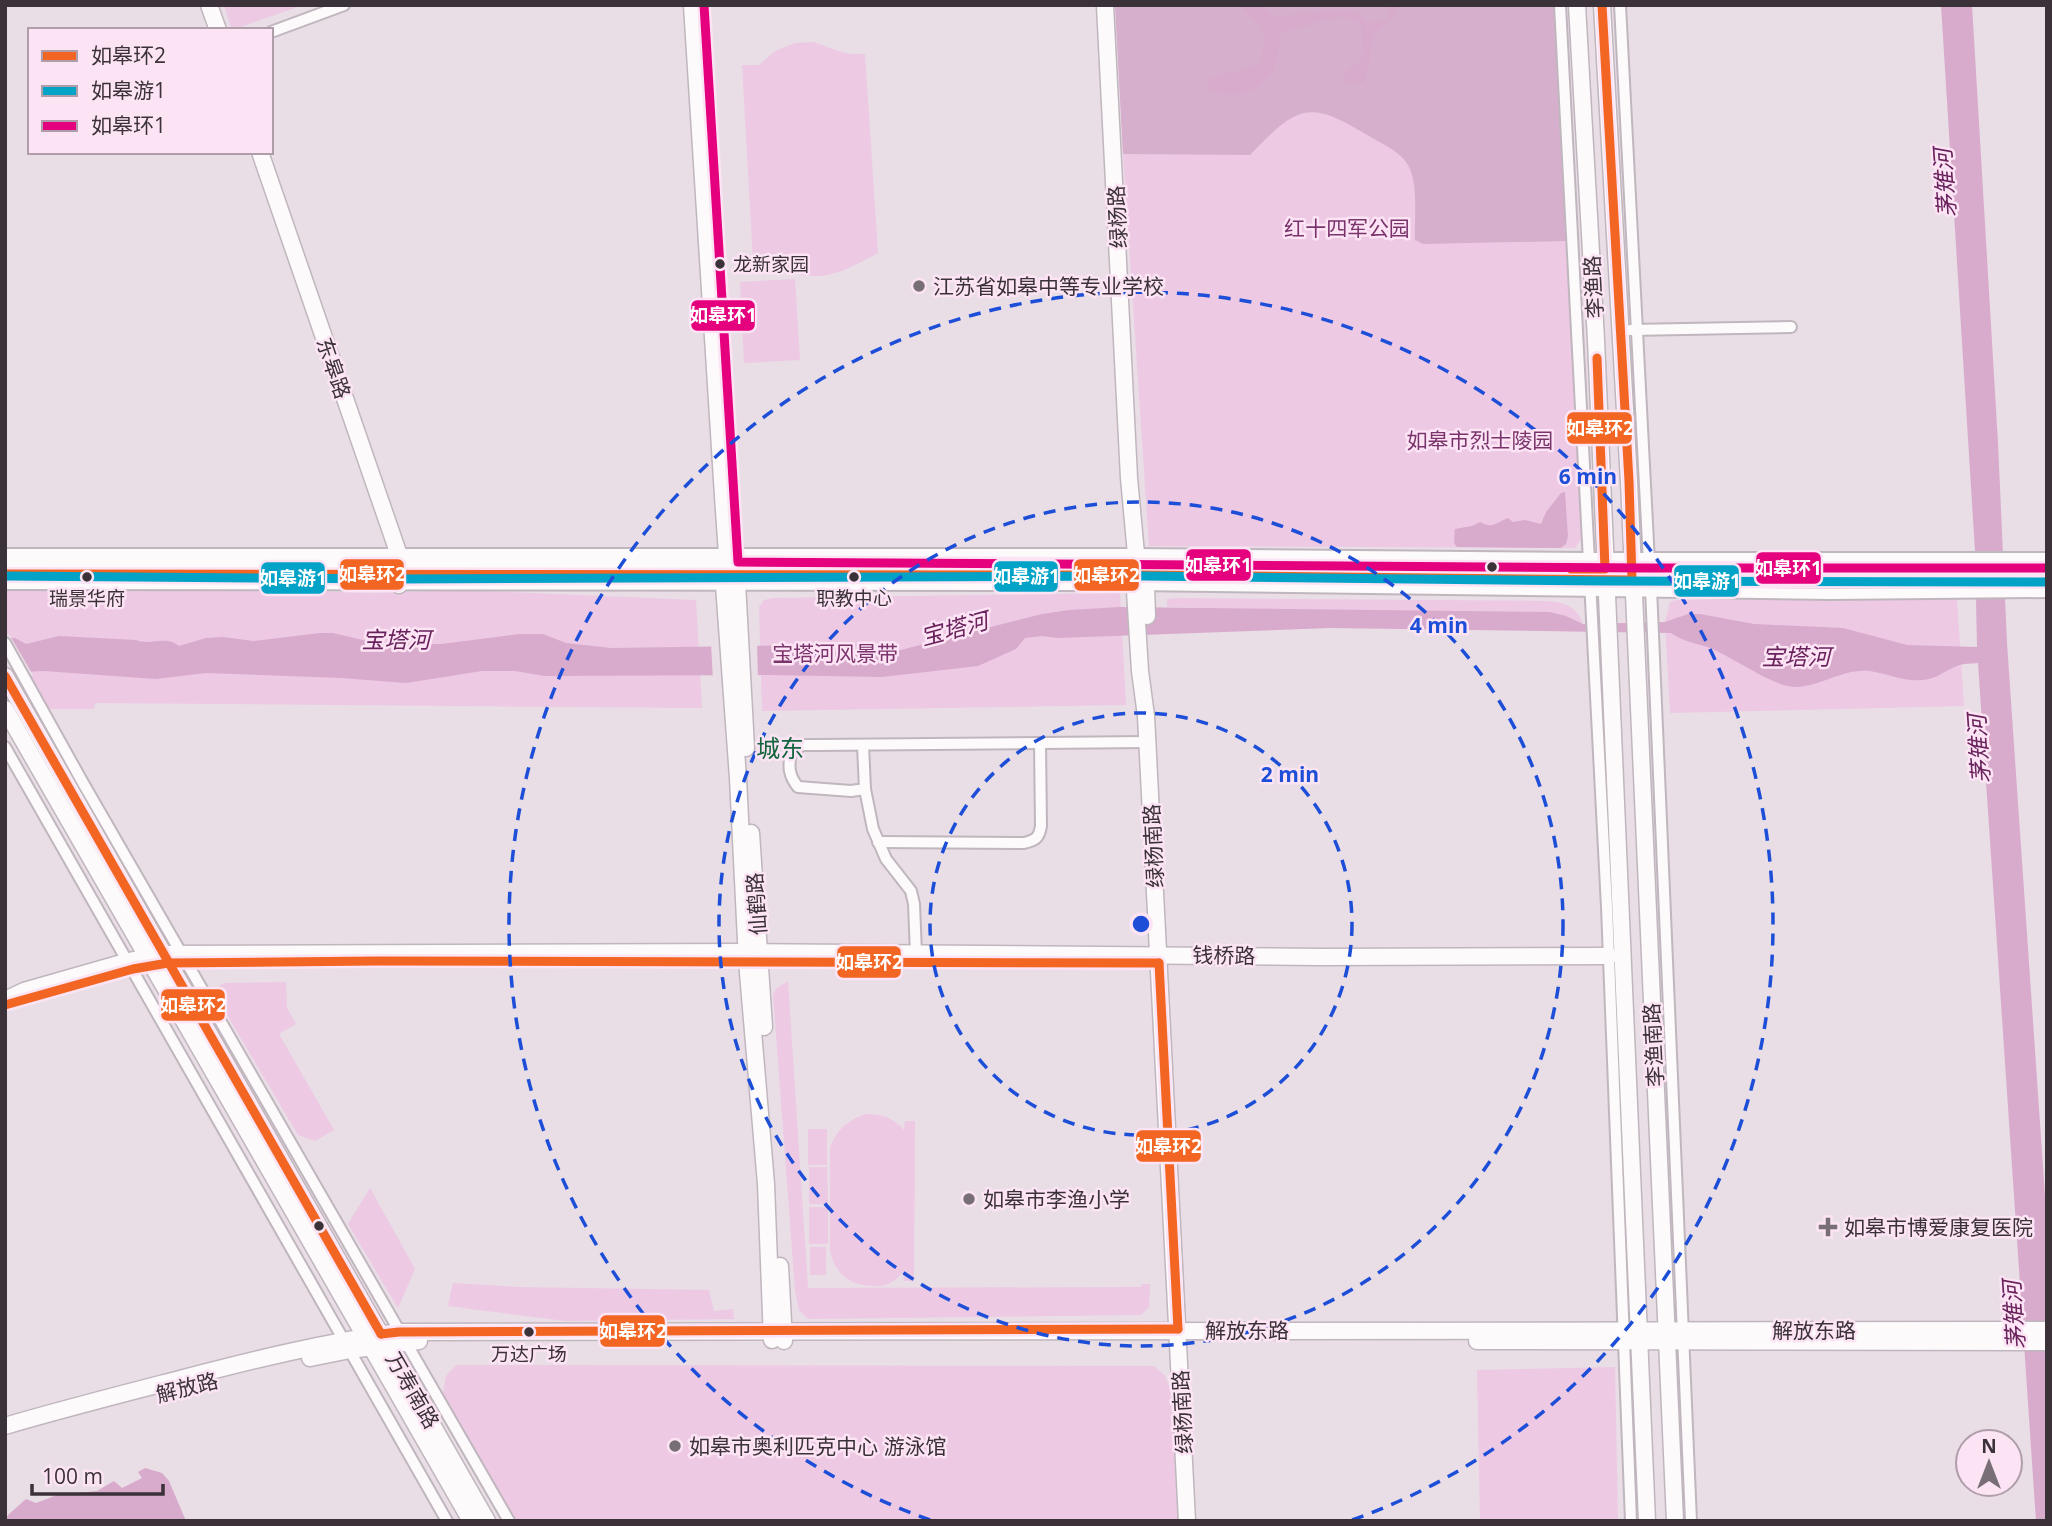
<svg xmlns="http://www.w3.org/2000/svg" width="2052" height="1526" font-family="'Open Sans','Noto Sans SC',sans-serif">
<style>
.green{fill:#edc9e4}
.forest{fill:#d6afcc}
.water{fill:#d8aacc}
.pier{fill:#e9dde6}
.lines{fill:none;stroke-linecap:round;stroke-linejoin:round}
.street-casing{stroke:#c0b6be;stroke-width:14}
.secondary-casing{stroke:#c0b6be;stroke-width:19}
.street{stroke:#fcfafb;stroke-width:10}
.secondary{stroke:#fcfafb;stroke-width:16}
.bus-1-casing{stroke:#fce4f5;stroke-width:14}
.bus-2-casing{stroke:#fce4f5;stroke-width:14}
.bus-3-casing{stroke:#fce4f5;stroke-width:14}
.bus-1{stroke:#f26522;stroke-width:9}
.bus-2{stroke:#03a3c7;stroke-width:9}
.bus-3{stroke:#e5007d;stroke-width:9}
.ring{fill:none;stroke:#1d4ed8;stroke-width:3.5;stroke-dasharray:12 9}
.bus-dot{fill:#3b3239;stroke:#fce4f5;stroke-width:2.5}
.poi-dot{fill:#786e76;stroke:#fce4f5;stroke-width:2.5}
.labels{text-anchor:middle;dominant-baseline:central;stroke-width:5;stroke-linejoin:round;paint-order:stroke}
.bus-label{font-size:19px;fill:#3b3239;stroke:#fce4f5}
.street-label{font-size:21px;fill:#3b3239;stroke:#fce4f5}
.park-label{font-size:21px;fill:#7b336c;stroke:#fce4f5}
.poi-label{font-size:21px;fill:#3b3239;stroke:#fce4f5;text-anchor:start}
.water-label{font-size:23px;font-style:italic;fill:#69225c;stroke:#fce4f5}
.quarter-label{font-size:24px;fill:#14653d;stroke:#fce4f5}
.centre{fill:#1d4ed8;stroke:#fce4f5;stroke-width:3.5}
.ring-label{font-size:21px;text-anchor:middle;font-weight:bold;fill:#1d4ed8;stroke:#fce4f5;stroke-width:5;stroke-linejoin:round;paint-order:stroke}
.line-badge{stroke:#fce4f5;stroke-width:2.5}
.badge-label{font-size:19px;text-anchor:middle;font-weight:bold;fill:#fff}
</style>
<rect width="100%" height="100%" fill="#e9dde6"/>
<g class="green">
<polygon points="224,5 303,5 232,30"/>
<polygon points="1115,5 1555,5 1583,530 1580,541 1575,548 1149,546 1123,154"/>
<path d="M813,42C836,49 840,55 865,54L878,253C840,274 811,289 773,260L753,261L742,65H759L775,51L795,43Z"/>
<polygon points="795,279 800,360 744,363 740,282"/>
<polygon points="195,588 372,593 464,590 696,600 702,708 95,703 94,709 5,709 5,591"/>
<polygon points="1120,593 1126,705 762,711 759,607 764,600 773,598"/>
<path d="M1177,598L1545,601C1562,602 1577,605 1583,624L1566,616L1167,607V599Z"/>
<polygon points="1957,599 1964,706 1670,713 1665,622 1670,602 1676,600"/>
<polygon points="788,981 808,1288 1141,1287 1142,1284 1150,1284 1149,1307 1141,1315 808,1319 799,1310 795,1290 773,994 777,988"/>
<polygon points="286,982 287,1008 296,1024 279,1034 334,1130 315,1141 298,1135 216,996 218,987 225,983"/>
<path d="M866,1114C883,1114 893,1118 904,1130L905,1121H915L914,1281H904L903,1272C899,1276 895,1281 890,1283C885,1286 879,1286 874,1286C850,1286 835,1274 830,1251V1148C837,1129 847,1121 866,1114Z"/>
<rect x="808" y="1129" width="19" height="36"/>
<polygon points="809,1167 827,1167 828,1204 809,1204"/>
<polygon points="370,1188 415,1269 398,1308 348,1224"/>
<rect x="809" y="1207" width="19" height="37"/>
<rect x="810" y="1247" width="16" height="28"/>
<polygon points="453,1283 517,1287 709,1290 714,1311 733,1309 734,1319 566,1321 448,1306"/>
<polygon points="456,1365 1154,1366 1165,1376 1170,1389 1178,1521 515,1521 443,1394 446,1376"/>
<polygon points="1615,1367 1618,1521 1480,1521 1477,1370"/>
</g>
<path class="forest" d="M1115,5H1555L1567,241L1423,244L1415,240C1414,218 1419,185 1408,165C1400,151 1382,144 1369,136C1308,99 1298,105 1250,155L1123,154Z"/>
<g class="water">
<path d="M1241,5H1263C1268,11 1273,17 1281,17C1282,17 1291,15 1292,15C1310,13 1330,9 1348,11C1368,15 1366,31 1388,18L1390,5H1394L1396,9C1391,21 1379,26 1374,37C1367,52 1373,69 1362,83L1347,84L1344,79L1346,73L1364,57L1361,25C1343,9 1327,20 1308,25C1297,28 1291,27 1281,33C1279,43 1279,56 1275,66C1266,91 1233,100 1210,91L1208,84L1211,78L1247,68L1261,62C1268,28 1262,28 1241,5Z"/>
<path d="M1941,5H1972L1998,443L2007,643L2047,1225V1521H2036L1978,663C1971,664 1963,663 1957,666C1944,671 1937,679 1923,680C1904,682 1889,674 1870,671C1844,668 1823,685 1798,687C1776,689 1733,657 1710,648C1696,643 1684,642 1671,633L1330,628L1058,638L1042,636L1025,638L1016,649L978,666L882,677L767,675L545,676L515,671H482L406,683L341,678L206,673L156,679L44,671L5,673V638H15L26,644L59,636L136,640C151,646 165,635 179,646L206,638L223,637L253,641L320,633H333L367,641L400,644H441L520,634H543L566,643L611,648L806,645L848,655H881L1042,614L1069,610L1120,607L1550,612L1566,616L1583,624L1665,622L1688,614H1700L1754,624L1843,628L1907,645L1977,647L1975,551Z"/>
<path d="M1565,492L1568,536L1566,544L1561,548L1457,547L1454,543L1455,529L1472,526L1480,522C1492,529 1496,523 1508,518L1513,522L1525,520L1541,524L1546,512L1561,493Z"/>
<polygon points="145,1468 162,1473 169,1481 186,1521 5,1521 8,1515 26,1499 36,1503 57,1495 97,1491 114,1481 122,1488 142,1478 138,1472"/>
</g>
<g class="pier">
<polygon points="5,634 9,634 33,675 5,676"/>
<polygon points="757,643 758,678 713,680 711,644"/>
</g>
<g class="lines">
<g class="street-casing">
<g id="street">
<polyline points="1560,5 1607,907 1631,1521"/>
<polyline points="1620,5 1649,562"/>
<polyline points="271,32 344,5"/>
<polyline points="1630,330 1791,327"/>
<polyline points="5,554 1136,554 1589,558 2047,558"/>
<polyline points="5,584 1135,585 1831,594 2047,592"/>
<polyline points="1651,588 1691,1521"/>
<polyline points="5,643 83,783 509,1521"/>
<polyline points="863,745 865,789 873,829 886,859 911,891 914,904 916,954"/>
<polyline points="5,747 447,1521"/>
<path d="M865,789L851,791L798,787C789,776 788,767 791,753L802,745H818L1147,742"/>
<path d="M878,842L1024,843C1036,840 1039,838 1041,826L1040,743"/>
</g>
</g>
<g class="secondary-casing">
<g id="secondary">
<polyline points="209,5 218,30"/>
<polyline points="692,5 723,496 727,554 723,565 724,585 738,778 747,961 766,1184 772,1340"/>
<polyline points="1105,5 1129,478 1136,554 1134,575 1140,671 1146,716 1187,1521"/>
<polyline points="1577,5 1596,340 1647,1521"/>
<polyline points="1602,5 1629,481 1675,1521"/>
<polyline points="260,152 399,555 399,585"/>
<polyline points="729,556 736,565 746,748"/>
<polyline points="1141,563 1146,585 1147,616"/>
<polyline points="5,564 399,567 1142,564 1605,569 2047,570"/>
<polyline points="1244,576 1334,577"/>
<polyline points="1626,580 1694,580"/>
<polyline points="5,676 487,1521"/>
<polyline points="5,709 471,1521"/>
<polyline points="751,833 764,1027"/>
<polyline points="5,1000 24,991 129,961 162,954 747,952 1321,957 1609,956"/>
<polyline points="780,1266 784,1341"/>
<polyline points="1477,1341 2047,1342"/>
<polyline points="310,1358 350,1350 419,1341"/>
<path d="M5,1426C63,1409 122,1394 180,1379C253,1360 325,1342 399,1332L2047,1330"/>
</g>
</g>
<use href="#street" class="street"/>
<use href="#secondary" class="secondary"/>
<g class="bus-1-casing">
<g id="bus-1">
<polyline points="1571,569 1605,569 1597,358"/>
<polyline points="5,574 1144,575 1632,580 1629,481 1602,5"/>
<polyline points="5,676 381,1334"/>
<polyline points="1159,963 1178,1329"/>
<polyline points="5,1005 133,969 168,963 377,961 1159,963"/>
<polyline points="381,1334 399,1332 1178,1329"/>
</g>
</g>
<g class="bus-2-casing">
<polyline id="bus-2" points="5,576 399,579 1142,576 1605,581 2047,582"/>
</g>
<g class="bus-3-casing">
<polyline id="bus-3" points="704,5 738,562 1650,568 2047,568"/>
</g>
<use href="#bus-1" class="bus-1"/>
<use href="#bus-2" class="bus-2"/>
<use href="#bus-3" class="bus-3"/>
</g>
<g class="ring">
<circle cx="1141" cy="924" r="211"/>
<circle cx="1141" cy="924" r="422"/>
<path d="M930 1520A632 632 0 1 1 1352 1520"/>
</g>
<g class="bus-dot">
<circle cx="720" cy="264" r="6"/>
<circle cx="1492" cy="567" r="6"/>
<circle cx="87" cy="577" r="6"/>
<circle cx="854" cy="577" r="6"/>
<circle cx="319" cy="1226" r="6"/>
<circle cx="529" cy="1332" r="6"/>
</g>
<g class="poi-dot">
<circle cx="919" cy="286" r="7"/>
<circle cx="969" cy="1199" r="7"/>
<path d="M1824.5 1216.5h7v7h7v7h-7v7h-7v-7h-7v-7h7z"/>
<circle cx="675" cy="1446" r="7"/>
</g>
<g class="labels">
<g class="bus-label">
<text x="733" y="264" text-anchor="start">龙新家园</text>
<text x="87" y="598">瑞景华府</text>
<text x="854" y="598">职教中心</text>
<text x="529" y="1354">万达广场</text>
</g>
<g class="street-label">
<text transform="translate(1117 217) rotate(-93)">绿杨路</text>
<text transform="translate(1593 287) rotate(-93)">李渔路</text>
<text transform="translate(334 368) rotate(71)">东皋路</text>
<text transform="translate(1153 846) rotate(-93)">绿杨南路</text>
<text transform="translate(756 904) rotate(-94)">仙鹤路</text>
<text transform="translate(1224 955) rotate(1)">钱桥路</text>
<text transform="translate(1653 1045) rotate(-93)">李渔南路</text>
<text x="1247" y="1330">解放东路</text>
<text x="1814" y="1330">解放东路</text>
<text transform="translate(187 1387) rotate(-14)">解放路</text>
<text transform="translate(413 1390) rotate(60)">万寿南路</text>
<text transform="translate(1182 1412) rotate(-93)">绿杨南路</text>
</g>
<g class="park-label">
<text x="1347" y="228">红十四军公园</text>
<text x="1480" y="440">如皋市烈士陵园</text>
<text x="835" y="653">宝塔河风景带</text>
</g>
<g class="poi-label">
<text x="933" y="286">江苏省如皋中等专业学校</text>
<text x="983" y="1199">如皋市李渔小学</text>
<text x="1844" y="1227">如皋市博爱康复医院</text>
<text x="689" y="1446">如皋市奥利匹克中心 游泳馆</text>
</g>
<g class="water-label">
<text transform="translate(1944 183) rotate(-94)">茅雉河</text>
<text transform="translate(954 628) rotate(-15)">宝塔河</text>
<text x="396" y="639">宝塔河</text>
<text x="1796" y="656">宝塔河</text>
<text transform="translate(1978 749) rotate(-94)">茅雉河</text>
<text transform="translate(2013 1315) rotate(-94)">茅雉河</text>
</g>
<g class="quarter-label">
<text x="780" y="747">城东</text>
</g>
</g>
<circle cx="1141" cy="924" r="10" class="centre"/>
<g class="ring-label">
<text x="1588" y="484">6 min</text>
<text x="1439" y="633">4 min</text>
<text x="1290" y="782">2 min</text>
</g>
<g class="line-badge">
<rect x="690" y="299" width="66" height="33" rx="7" fill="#e5007d"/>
<rect x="1566" y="411" width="67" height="34" rx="7" fill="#f26522"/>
<rect x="1185" y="548" width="67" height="34" rx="7" fill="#e5007d"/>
<rect x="1755" y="551" width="67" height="34" rx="7" fill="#e5007d"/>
<rect x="339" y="558" width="66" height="33" rx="7" fill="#f26522"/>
<rect x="1073" y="558" width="67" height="34" rx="7" fill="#f26522"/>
<rect x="993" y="560" width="66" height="33" rx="7" fill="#03a3c7"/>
<rect x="260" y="561" width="66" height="34" rx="7" fill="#03a3c7"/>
<rect x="1673" y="564" width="67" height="34" rx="7" fill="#03a3c7"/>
<rect x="836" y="945" width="66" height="34" rx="7" fill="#f26522"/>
<rect x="160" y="988" width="66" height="34" rx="7" fill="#f26522"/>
<rect x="1135" y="1129" width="67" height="34" rx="7" fill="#f26522"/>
<rect x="599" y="1314" width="67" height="34" rx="7" fill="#f26522"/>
</g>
<g class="badge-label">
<text x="723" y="322">如皋环1</text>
<text x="1600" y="435">如皋环2</text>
<text x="1218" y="572">如皋环1</text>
<text x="1788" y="575">如皋环1</text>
<text x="372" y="581">如皋环2</text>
<text x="1106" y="582">如皋环2</text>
<text x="1026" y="583">如皋游1</text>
<text x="293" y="585">如皋游1</text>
<text x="1707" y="588">如皋游1</text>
<text x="869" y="969">如皋环2</text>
<text x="193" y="1012">如皋环2</text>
<text x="1168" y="1153">如皋环2</text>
<text x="633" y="1338">如皋环2</text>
</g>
<rect width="2052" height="1526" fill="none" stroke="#3b3239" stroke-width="14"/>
<rect x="28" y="28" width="245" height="126" fill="#fce4f5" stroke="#af9daa" stroke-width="2"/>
<rect x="42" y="51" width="35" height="10" fill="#f26522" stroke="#af9daa" stroke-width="2"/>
<text x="91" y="63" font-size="21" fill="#3b3239">如皋环2</text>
<rect x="42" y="86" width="35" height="10" fill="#03a3c7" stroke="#af9daa" stroke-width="2"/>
<text x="91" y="98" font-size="21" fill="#3b3239">如皋游1</text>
<rect x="42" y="121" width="35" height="10" fill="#e5007d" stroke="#af9daa" stroke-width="2"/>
<text x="91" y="133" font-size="21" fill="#3b3239">如皋环1</text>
<g transform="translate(1989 1463)"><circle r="33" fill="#fce4f5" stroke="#af9daa" stroke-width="2"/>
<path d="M0-5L12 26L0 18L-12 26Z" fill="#786e76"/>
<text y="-10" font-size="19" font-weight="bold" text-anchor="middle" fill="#3b3239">N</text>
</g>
<path d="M32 1484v10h131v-10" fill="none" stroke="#3b3239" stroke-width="3.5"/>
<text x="42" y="1484" font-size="21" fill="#3b3239" stroke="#fce4f5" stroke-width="5" paint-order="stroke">100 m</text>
</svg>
